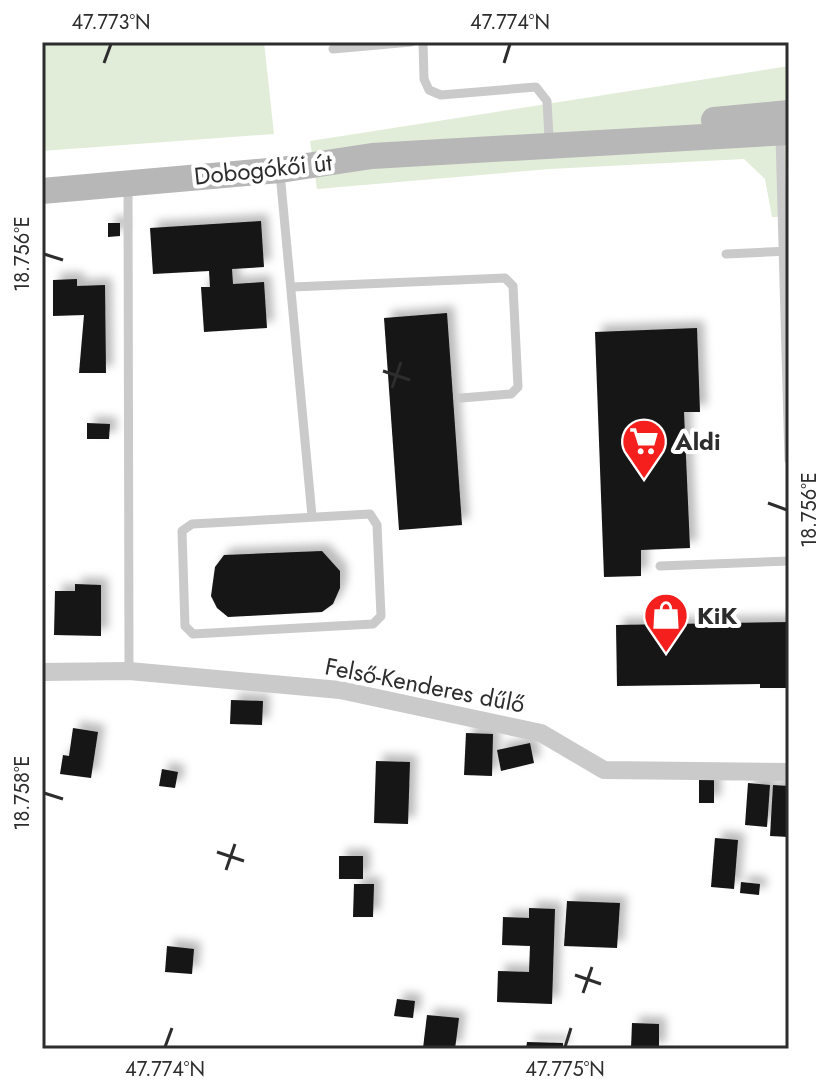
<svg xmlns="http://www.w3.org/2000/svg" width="831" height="1091" font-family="Jost,sans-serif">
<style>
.green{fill:#e2edd9}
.building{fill:#141414;filter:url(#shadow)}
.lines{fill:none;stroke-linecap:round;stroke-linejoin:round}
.lane{stroke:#cacaca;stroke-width:9}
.street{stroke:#cacaca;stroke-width:18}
.secondary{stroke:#b7b7b7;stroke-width:26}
.ticks{fill:none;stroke:#2d2d2d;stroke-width:3}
.labels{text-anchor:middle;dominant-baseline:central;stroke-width:8;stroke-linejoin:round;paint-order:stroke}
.street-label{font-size:24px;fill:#2d2d2d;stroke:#fff}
.poi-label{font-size:24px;font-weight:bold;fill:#2d2d2d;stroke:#fff;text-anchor:start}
.neatline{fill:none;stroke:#2d2d2d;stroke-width:3}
.ticks-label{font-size:20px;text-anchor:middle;fill:#2d2d2d}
</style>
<defs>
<filter id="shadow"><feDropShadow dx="7" dy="-7" stdDeviation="4" flood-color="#0004"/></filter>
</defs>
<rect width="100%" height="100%" fill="#fff"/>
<g class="green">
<polygon points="42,42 264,42 274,134 42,151"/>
<polygon points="789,66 789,217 772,217 765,179 744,159 550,169 317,189 310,141"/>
</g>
<g class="building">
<polygon points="261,221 264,267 232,269 233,284 264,282 267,328 204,332 201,287 210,287 209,271 153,274 150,228"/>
<polygon points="108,223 120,223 120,236 108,237"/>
<polygon points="77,279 77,286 105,285 106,373 79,373 84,315 53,316 53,280"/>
<polygon points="447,313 462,525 399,530 384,318"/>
<polygon points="697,328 700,412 684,412 690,548 641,550 641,576 604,577 595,332"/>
<polygon points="87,423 110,424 109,439 87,439"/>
<polygon points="322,551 340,571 340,588 333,604 322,612 228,617 217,608 211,596 215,567 224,555"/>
<polygon points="75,584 101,585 101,636 54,635 55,591 75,591"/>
<polygon points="789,622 789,688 760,688 760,684 617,686 616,625"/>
<polygon points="231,700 263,701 262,725 230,724"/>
<polygon points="73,728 98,732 91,778 60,774 63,755 69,756"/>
<polygon points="466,733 493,734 492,776 464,775"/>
<polygon points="530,743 534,763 501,771 497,750"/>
<polygon points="376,761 410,762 408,824 374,823"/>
<polygon points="162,769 178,772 175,788 159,786"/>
<rect x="699" y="779" width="15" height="24"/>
<polygon points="748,783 770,785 767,827 745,825"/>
<polygon points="773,785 789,786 789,837 770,836"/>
<polygon points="715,838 738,840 734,889 711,887"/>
<rect x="339" y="856" width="24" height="23"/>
<polygon points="741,882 760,884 759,895 740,893"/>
<polygon points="354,884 374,884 373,917 353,917"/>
<polygon points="567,901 620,903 617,948 564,946"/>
<polygon points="529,908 555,909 552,1004 497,1002 498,971 529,972 530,946 502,945 503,917 529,918"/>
<polygon points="167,946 194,949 192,974 165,972"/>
<polygon points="397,999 415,1001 413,1018 394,1016"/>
<polygon points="427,1015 459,1018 455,1049 423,1048"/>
<polygon points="632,1023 659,1024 659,1049 631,1049"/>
<polygon points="527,1042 563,1043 563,1049 526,1049"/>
</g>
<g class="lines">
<g class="lane">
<polyline points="423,42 424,79 429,90 441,95 536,87 547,101 549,138"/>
<polyline points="333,49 411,42"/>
<polyline points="780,136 789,460"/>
<polyline points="280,173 312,516"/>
<polyline points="128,186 129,671"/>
<polyline points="726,254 789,251"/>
<polyline points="293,287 505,278 513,286 518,387 511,394 461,398"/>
<polygon points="370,514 377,525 381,616 373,624 193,634 185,626 182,531 192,524"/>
<polyline points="660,566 789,561"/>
</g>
<polyline class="street" points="42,672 129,671 340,690 541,733 604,770 789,772"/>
<g class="secondary">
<polyline points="714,120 789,113"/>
<polyline points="42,191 280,170 372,156 789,132"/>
</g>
</g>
<path class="ticks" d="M104,63L111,44M504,63L510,44M44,254L63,260M383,371L410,380M392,388L401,362M768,503L787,510M44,793L63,799M217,852L244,861M226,870L235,844M575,975L601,984M583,993L592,967M165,1047L172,1028M565,1047L571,1028"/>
<defs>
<g id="supermarket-pin" transform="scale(2.3)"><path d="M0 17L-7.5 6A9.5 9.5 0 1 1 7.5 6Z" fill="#f51f1e" stroke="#fff"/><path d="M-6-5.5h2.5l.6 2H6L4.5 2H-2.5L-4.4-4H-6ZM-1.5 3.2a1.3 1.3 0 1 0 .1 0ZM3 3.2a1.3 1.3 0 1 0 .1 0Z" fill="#fff"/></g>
<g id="shop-pin" transform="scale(2.3)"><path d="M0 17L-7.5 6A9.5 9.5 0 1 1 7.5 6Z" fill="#f51f1e" stroke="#fff"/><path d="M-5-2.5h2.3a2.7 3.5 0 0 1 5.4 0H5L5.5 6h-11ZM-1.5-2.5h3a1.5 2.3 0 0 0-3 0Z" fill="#fff"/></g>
</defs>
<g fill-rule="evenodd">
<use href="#supermarket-pin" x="644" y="441"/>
<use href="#shop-pin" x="666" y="615"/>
</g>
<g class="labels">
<g class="street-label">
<text transform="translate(263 169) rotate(-6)">Dobogókői út</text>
<text transform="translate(425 685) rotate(11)">Felső-Kenderes dűlő</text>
</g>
<g class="poi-label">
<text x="675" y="441">Aldi</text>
<text x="697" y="615">KiK</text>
</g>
</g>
<rect width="831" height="1091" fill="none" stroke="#ffffff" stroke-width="88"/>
<rect x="44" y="44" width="743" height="1003" class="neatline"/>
<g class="ticks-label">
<text x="111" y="29">47.773°N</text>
<text x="510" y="29">47.774°N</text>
<text transform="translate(22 254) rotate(-90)" y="7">18.756°E</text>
<text transform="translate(809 510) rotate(-90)" y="7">18.756°E</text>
<text transform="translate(22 793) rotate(-90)" y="7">18.758°E</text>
<text x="165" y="1076">47.774°N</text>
<text x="565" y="1076">47.775°N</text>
</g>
</svg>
